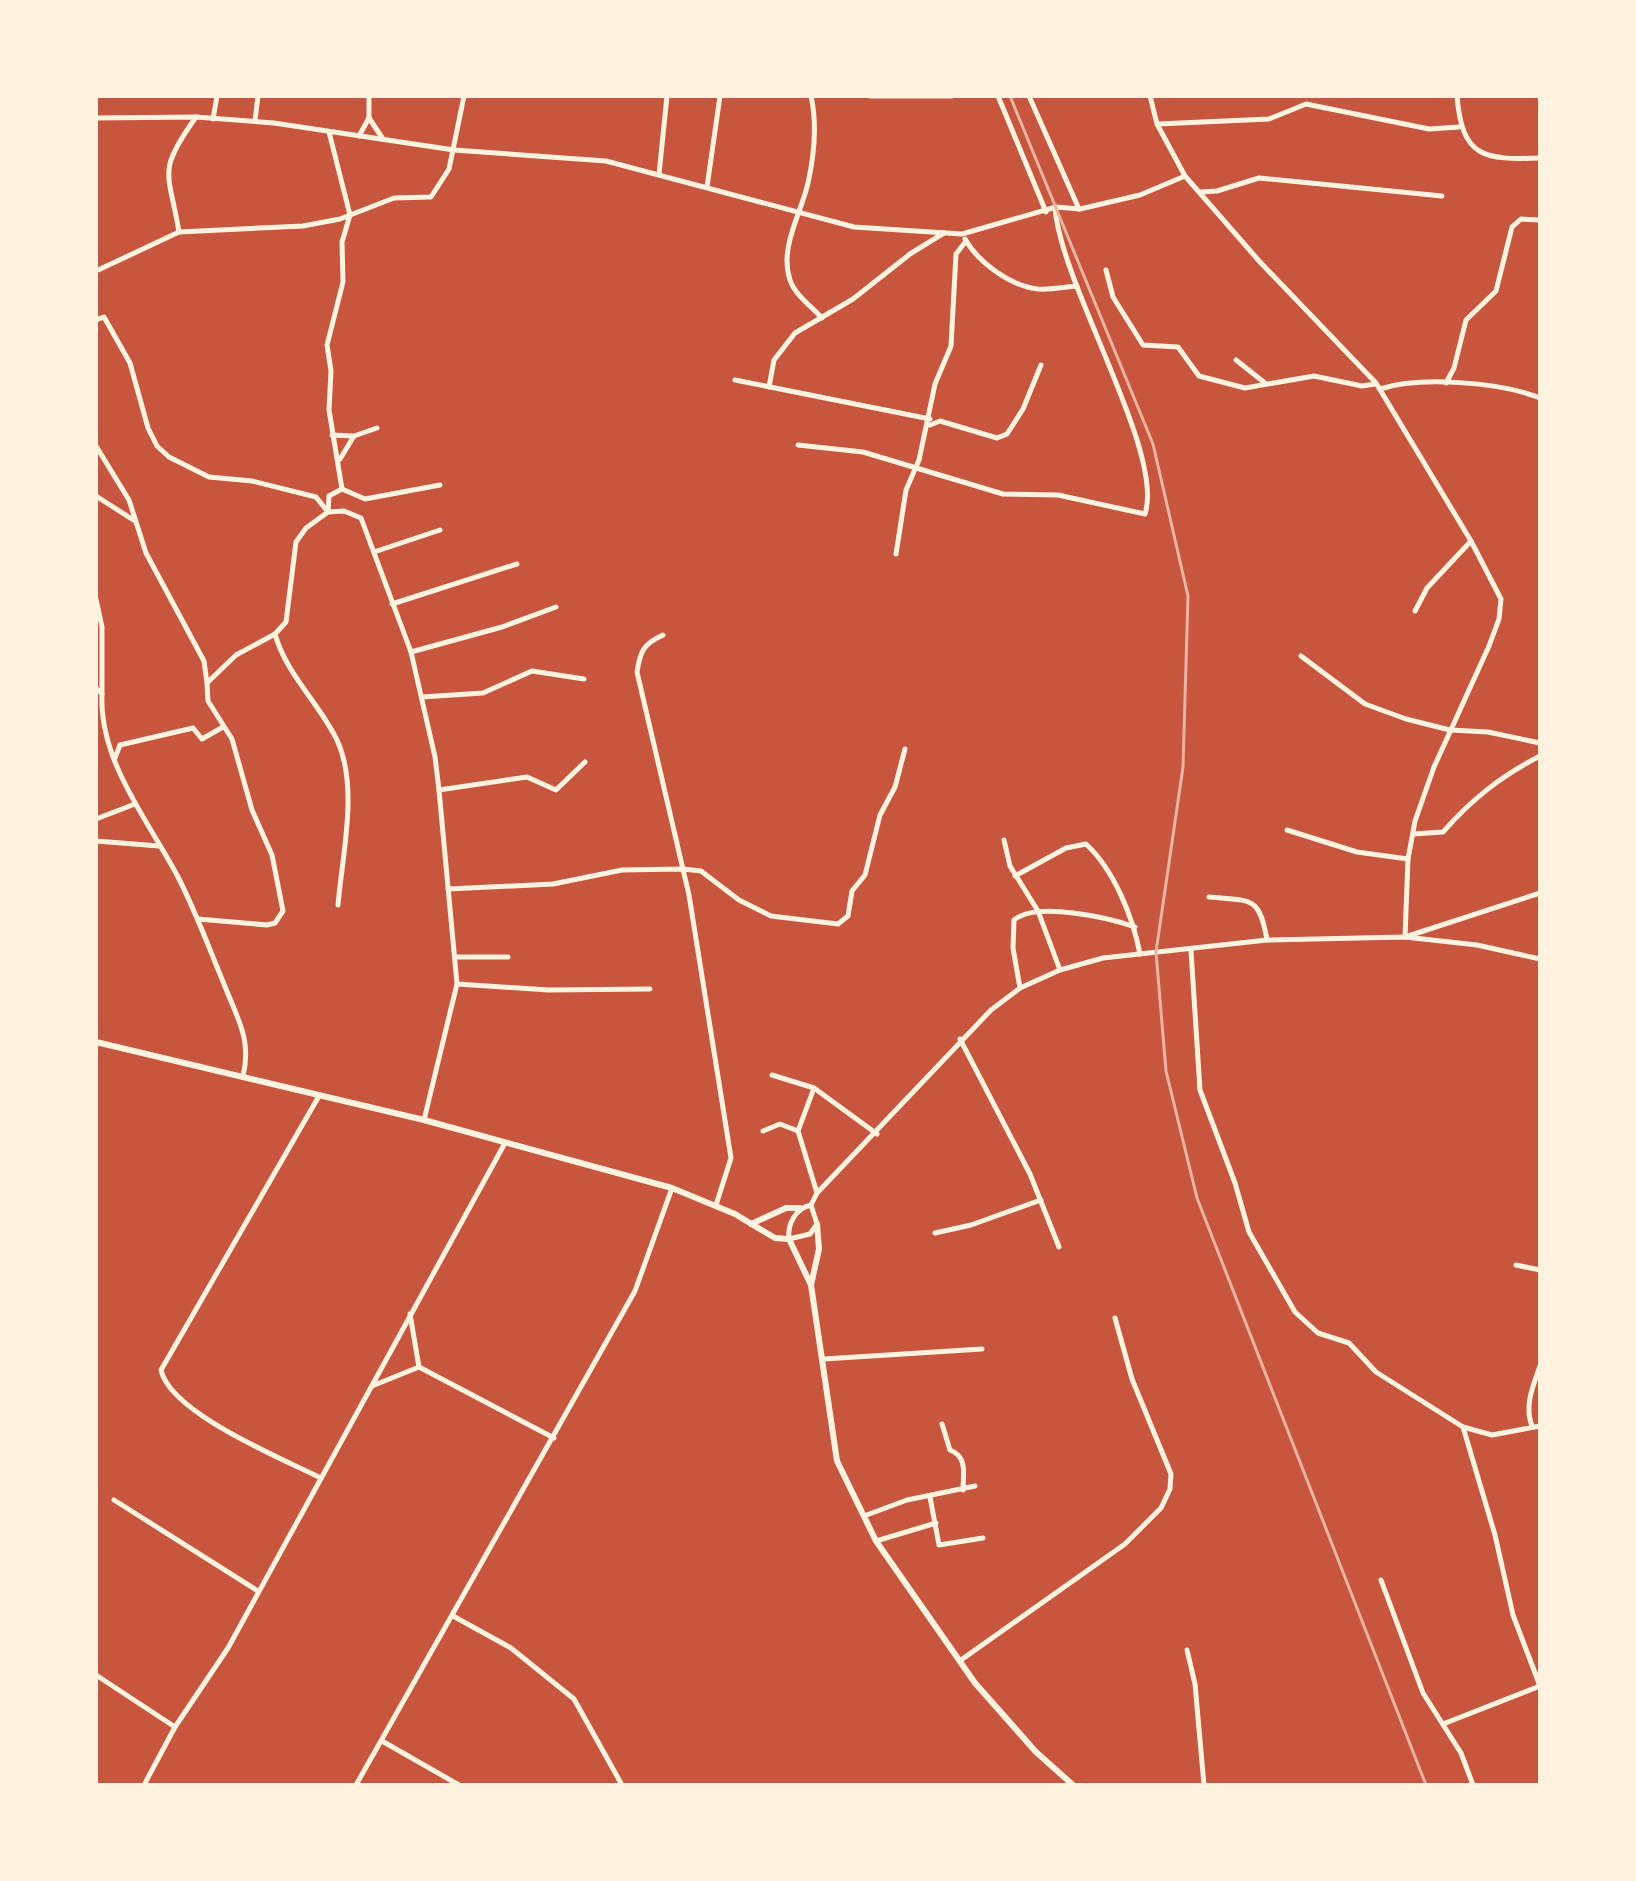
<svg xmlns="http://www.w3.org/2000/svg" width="1636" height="1881" font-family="Roboto,sans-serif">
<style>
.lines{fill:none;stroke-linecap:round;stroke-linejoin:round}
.minor{stroke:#fff3e0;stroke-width:5}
.tertiary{stroke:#fff3e0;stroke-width:6}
.rail{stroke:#e9b49f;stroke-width:3}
</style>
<rect width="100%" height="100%" fill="#c8553d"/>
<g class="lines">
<g class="minor">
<path d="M811,96C817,123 814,156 808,183C801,214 779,248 790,280C795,295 812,307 822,318"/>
<polyline points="870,96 952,96"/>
<polyline points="998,96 1046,212"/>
<polyline points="1029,96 1079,209"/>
<polyline points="1150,96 1157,124 1185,176 1260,262 1376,383 1471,541 1501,599 1499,619 1489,646 1434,767 1415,821 1408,859 1405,937 1540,893"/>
<path d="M1457,96C1462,158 1484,160 1540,158"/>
<polyline points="96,118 196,117 274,123 454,150 606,161 854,227 962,234 1056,207 1080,209 1140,195 1185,176"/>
<polyline points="369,118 383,139"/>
<polyline points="213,119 217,96"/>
<polyline points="255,121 258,96"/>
<polyline points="1158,124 1269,119 1306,104 1429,129 1459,127"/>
<polyline points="329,132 350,215 342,242 343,282 327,345 331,371 329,410 342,489"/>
<polyline points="359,136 369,118 369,96"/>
<polyline points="659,174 667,96"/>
<polyline points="707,187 720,96"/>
<polyline points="1201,192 1217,191 1259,178 1442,196"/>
<path d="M179,232C169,171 156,173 196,117"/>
<path d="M965,239C978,262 1010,286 1038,289C1051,290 1065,287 1077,286"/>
<polyline points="1106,270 1113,297 1143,345 1178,347 1199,376 1245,388 1314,376 1362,386 1375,384"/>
<polyline points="96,271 179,232 303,226 340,219 394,198 431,197 449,169 464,96"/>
<polyline points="96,320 104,317 130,363 148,428 157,446 169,457 209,477 252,481 316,497 328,512 344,511 361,518 411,652 435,757 439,790 457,984 424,1120"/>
<polyline points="1236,360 1265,383"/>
<polyline points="735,380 930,419"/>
<polyline points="1446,383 1454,368 1466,320 1496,291 1512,227 1521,219 1540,220"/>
<polyline points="769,387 774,360 795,333 853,299 910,254 944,233"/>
<path d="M1380,389C1420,376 1500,382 1540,398"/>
<polyline points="930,425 940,421 997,438 1007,434 1023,409 1041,365"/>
<polyline points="332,435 353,436"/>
<path d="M798,445L863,452L1003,494L1058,495L1145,514C1165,452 1061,286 1055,208"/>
<polyline points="96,446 129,500 146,553 204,661 207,683"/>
<polyline points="340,459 354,436 377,428"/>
<polyline points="96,496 135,521"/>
<polyline points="374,552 440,530"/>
<polyline points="896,554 906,490 919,460 935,384 951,346 956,254 966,241"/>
<polyline points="96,599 102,627 102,694"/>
<polyline points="392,604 517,564"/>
<polyline points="1415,611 1427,588 1471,541"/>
<path d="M275,634C286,674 319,703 337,740C359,787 342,856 338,905"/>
<path d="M663,635C643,644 640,652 637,672L689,895L731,1158L716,1205"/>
<polyline points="411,652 502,627 556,607"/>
<polyline points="1301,656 1365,704 1406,719 1450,730 1488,732 1540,743"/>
<path d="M96,688L102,694C99,761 148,820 178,877C196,912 209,948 224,984C237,1018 252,1039 243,1076"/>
<polyline points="422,697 483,693 532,671 584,679"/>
<polyline points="115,758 120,745 193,728 202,739 223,727"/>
<polyline points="439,790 527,777 556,790 585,762"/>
<polyline points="96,819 135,804"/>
<polyline points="1287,830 1357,852 1408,859"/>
<path d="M1413,834L1443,832C1472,799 1501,776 1540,756"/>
<polyline points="1004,840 1010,866 1038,911 1060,970"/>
<polyline points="96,841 159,846"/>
<path d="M1015,876L1066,848L1086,844C1114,870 1133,917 1140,954"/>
<polyline points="448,889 553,884 622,870 683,869 701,871 739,900 771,916 838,924 848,916 852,891 865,875 880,815 895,787 905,749"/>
<path d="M1209,897C1251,901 1259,895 1267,940"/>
<polyline points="198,919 267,925 275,923 283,911 272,855 252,810 232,739 208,701 207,683 236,655 275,634 286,622 296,542 306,528 328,512 329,496 342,489 365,499 440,485"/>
<polyline points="1191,951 1200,1090 1235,1183 1249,1232 1295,1312 1318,1333 1349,1343 1376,1372 1463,1427 1492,1435 1540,1426"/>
<polyline points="456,957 508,957"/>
<polyline points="457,984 548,990 650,989"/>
<path d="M1020,988L1013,948L1014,920C1036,901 1110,918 1135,927"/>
<polyline points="960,1039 1030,1174 1059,1247"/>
<polyline points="772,1075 814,1088 877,1134"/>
<polyline points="814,1088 798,1131 817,1193"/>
<path d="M319,1096L161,1370C170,1413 283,1459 321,1478"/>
<polyline points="763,1131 780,1124 798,1131"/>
<polyline points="811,1205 817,1193 991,1010 1020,988 1060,970 1103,958 1267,940 1405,937 1477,945 1540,959"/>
<path d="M811,1205L817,1224L810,1234L789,1239C787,1224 796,1208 811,1205Z"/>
<polyline points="935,1233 971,1225 1041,1200"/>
<polyline points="1516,1265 1540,1270"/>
<polyline points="410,1314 419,1367"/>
<polyline points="824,1359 982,1349"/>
<polyline points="372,1386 419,1367 554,1438"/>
<path d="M942,1424L950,1450C968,1457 963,1474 963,1490"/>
<path d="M1532,1426C1524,1406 1533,1386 1540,1366"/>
<polyline points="1463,1427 1495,1535 1513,1615 1540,1686"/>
<polyline points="930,1497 939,1545 983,1538"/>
<polyline points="114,1500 258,1591"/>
<polyline points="864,1516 907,1500 975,1486"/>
<polyline points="876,1541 936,1523"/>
<polyline points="1381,1580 1423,1693 1461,1753 1473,1785"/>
<polyline points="453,1616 511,1648 574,1699 622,1785"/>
<polyline points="1187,1650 1195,1684 1204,1785"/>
<polyline points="961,1660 1125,1544 1161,1508 1170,1489 1171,1474 1132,1379 1115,1318"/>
<polyline points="96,1675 175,1727"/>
<polyline points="1443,1724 1540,1686"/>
<polyline points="382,1741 459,1785"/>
<polyline points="144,1785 175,1727 228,1648 505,1143"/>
<polyline points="356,1785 635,1291 672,1188"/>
</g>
<g class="tertiary">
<polyline points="96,1042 424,1120 672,1188 735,1214 775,1238 789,1239 811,1285 837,1461 876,1541 975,1683 1036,1752 1073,1785"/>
<polyline points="751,1224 786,1208 800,1208"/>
<polyline points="811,1285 819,1249 817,1224"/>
</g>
<polyline class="rail" points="1010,96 1153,444 1188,596 1183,767 1156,952 1166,1071 1197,1198 1426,1785"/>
</g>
<rect width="1636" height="1881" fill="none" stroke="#fff3e0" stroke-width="196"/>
</svg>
